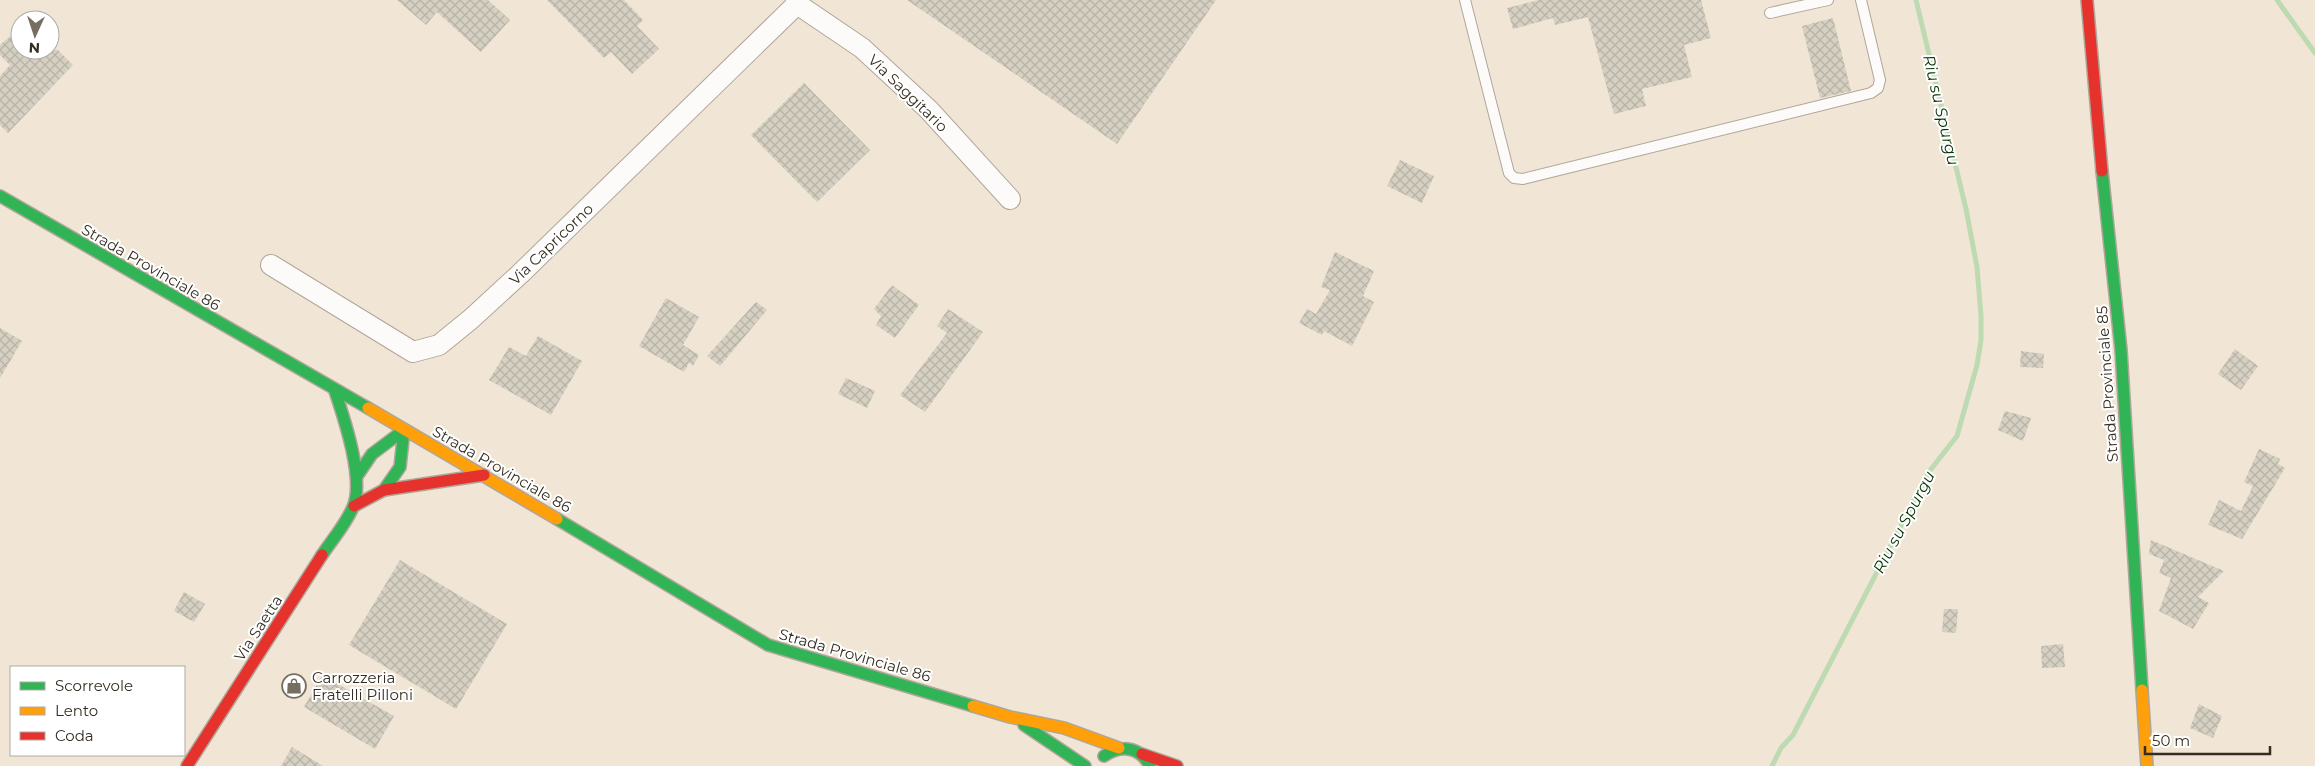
<svg xmlns="http://www.w3.org/2000/svg" width="2315" height="766" font-family="Montserrat,sans-serif">
<style>
.lines{fill:none;stroke-linecap:round;stroke-linejoin:round}
.stream{stroke:#bddab2;stroke-width:5}
.building{fill:url(#building-cross-hatch)}
.lane-casing{stroke:#afa69a;stroke-width:12}
.street-casing{stroke:#afa69a;stroke-width:22}
.fast-casing{stroke:#afa69a;stroke-width:14}
.slow-casing{stroke:#afa69a;stroke-width:14}
.jam-casing{stroke:#afa69a;stroke-width:14}
.lane{stroke:#fdfbf9;stroke-width:10}
.street{stroke:#fdfbf9;stroke-width:20}
.fast{stroke:#30b455;stroke-width:11}
.slow{stroke:#ff9f0a;stroke-width:11}
.jam{stroke:#e5322d;stroke-width:11}
.labels{text-anchor:middle;dominant-baseline:central;stroke-width:4;stroke-linejoin:round;paint-order:stroke}
.street-label{font-size:15px;fill:#342d21;stroke:#fff}
.poi-label{font-size:15px;fill:#342d21;stroke:#fff;text-anchor:start}
.water-label{font-size:16px;font-style:italic;fill:#043504;stroke:#fff}
</style>
<defs>
<pattern id="building-cross-hatch" width="8" height="8" patternUnits="userSpaceOnUse" patternTransform="scale(1.25)"><rect width="8" height="8" fill="#d5d0c2"/><path d="M0 0l8 8M0 8l8-8" fill="none" stroke="#b7b3a6"/></pattern>
</defs>
<rect width="100%" height="100%" fill="#f1e6d5"/>
<g class="lines">
<g class="stream">
<polyline points="2277,0 2315,53"/>
<polyline points="1772,766 1781,748 1793,735 1928,473 1957,436 1977,365 1981,340 1981,316 1977,267 1966,209 1916,0"/>
</g>
</g>
<g class="building">
<polygon points="397,0 488,0 510,20 481,52 437,12 426,25"/>
<polygon points="547,0 624,0 643,20 637,26 659,49 632,74 611,52 604,58"/>
<polygon points="907,0 1216,0 1117,144"/>
<polygon points="1539,0 1701,0 1711,38 1684,45 1692,77 1642,89 1646,106 1614,114 1588,17 1555,25 1553,18 1513,29 1507,8"/>
<polygon points="1833,18 1851,91 1820,98 1802,26"/>
<polygon points="20,28 20,50 58,50 73,65 8,133 0,125 0,76 10,65 0,55 0,45"/>
<polygon points="804,83 870,150 817,202 751,135"/>
<polygon points="1400,160 1434,176 1422,203 1387,186"/>
<polygon points="1335,252 1374,271 1363,296 1374,302 1352,346 1324,331 1322,335 1299,323 1307,309 1316,314 1330,290 1321,287"/>
<polygon points="892,285 919,305 895,338 876,325 881,316 874,309"/>
<polygon points="666,298 699,317 683,345 699,355 693,366 689,363 684,372 639,346"/>
<polygon points="756,302 767,310 720,366 707,356"/>
<polygon points="948,309 983,332 925,412 900,395 947,333 937,326"/>
<polygon points="0,328 22,341 0,378"/>
<polygon points="538,336 582,361 551,415 489,380 509,347 526,356"/>
<polygon points="2235,349 2258,366 2241,390 2218,374"/>
<polygon points="2021,351 2044,354 2043,368 2020,367"/>
<polygon points="846,378 875,391 867,408 838,394"/>
<polygon points="2005,411 2031,418 2023,441 1998,430"/>
<polygon points="2259,449 2280,459 2278,464 2285,468 2242,539 2208,525 2219,500 2241,511 2253,486 2244,482"/>
<polygon points="2151,540 2224,571 2198,597 2209,603 2193,629 2159,611 2171,578 2159,573 2164,560 2149,554"/>
<polygon points="400,560 507,624 456,709 349,645"/>
<polygon points="184,592 205,604 194,622 174,611"/>
<polygon points="1944,609 1958,609 1956,633 1942,632"/>
<polygon points="2063,644 2065,667 2042,668 2041,646"/>
<polygon points="322,675 394,716 375,749 304,707"/>
<polygon points="2199,704 2222,716 2213,738 2190,728"/>
<polygon points="292,747 323,766 281,766"/>
</g>
<g class="lines">
<g class="lane-casing">
<g id="lane">
<polyline points="1465,0 1509,173 1514,178 1523,179 1871,93 1878,88 1880,80 1861,0"/>
<polyline points="1770,13 1828,0"/>
</g>
</g>
<g class="street-casing">
<g id="street">
<polyline points="796,0 797,4 862,48 929,110 1010,199"/>
<polyline points="271,265 413,352 439,345 471,319 520,274 797,4"/>
</g>
</g>
<g class="fast-casing">
<g id="fast">
<polyline points="2102,171 2121,350 2142,690"/>
<polyline points="0,196 368,408"/>
<polyline points="357,476 372,454 404,430"/>
<polyline points="384,490 400,467 404,430"/>
<polyline points="557,519 768,645 973,706"/>
<path d="M322,555C332,540 346,524 353,507C365,480 344,418 335,391"/>
<polyline points="1024,725 1085,766"/>
<path d="M1104,756C1122,744 1140,747 1150,766"/>
</g>
</g>
<g class="slow-casing">
<g id="slow">
<polyline points="368,408 557,519"/>
<polyline points="2142,690 2147,766"/>
<polyline points="973,706 1010,717 1064,728 1119,748"/>
</g>
</g>
<g class="jam-casing">
<g id="jam">
<polyline points="2087,0 2102,171"/>
<polyline points="354,506 384,490 484,475"/>
<polyline points="1142,754 1177,766"/>
<polyline points="187,766 322,555"/>
</g>
</g>
<use href="#lane" class="lane"/>
<use href="#street" class="street"/>
<use href="#fast" class="fast"/>
<use href="#slow" class="slow"/>
<use href="#jam" class="jam"/>
</g>
<defs>
<g id="shop-ring" transform="scale(1.25)"><circle r="9.5" fill="#fff" stroke="#766e60" stroke-width="1.5"/><path d="M-5-2.5h2.3a2.7 3.5 0 0 1 5.4 0H5L5.5 6h-11ZM-1.5-2.5h3a1.5 2.3 0 0 0-3 0Z" fill="#766e60"/></g>
</defs>
<g fill-rule="evenodd">
<use href="#shop-ring" x="294" y="686"/>
</g>
<g class="labels">
<g class="street-label">
<text transform="translate(908 93) rotate(44)">Via Saggitario</text>
<text transform="translate(551 244) rotate(-44)">Via Capricorno</text>
<text transform="translate(151 267) rotate(30)">Strada Provinciale 86</text>
<text transform="translate(2107 384) rotate(-94)">Strada Provinciale 85</text>
<text transform="translate(502 469) rotate(30)">Strada Provinciale 86</text>
<text transform="translate(258 628) rotate(-57)">Via Saetta</text>
<text transform="translate(855 655) rotate(16)">Strada Provinciale 86</text>
</g>
<g class="poi-label">
<text x="312" y="677">Carrozzeria<tspan x="312" dy="17">Fratelli Pilloni</tspan></text>
</g>
<g class="water-label">
<text transform="translate(1941 110) rotate(77)">Riu su Spurgu</text>
<text transform="translate(1904 522) rotate(-62)">Riu su Spurgu</text>
</g>
</g>
<rect x="10" y="666" width="175" height="90" fill="#ffffff" stroke="#aeaba6"/>
<rect x="20" y="682" width="25" height="8" fill="#30b455" stroke="#aeaba6"/>
<text x="55" y="691" font-size="15" fill="#342d21">Scorrevole</text>
<rect x="20" y="707" width="25" height="8" fill="#ff9f0a" stroke="#aeaba6"/>
<text x="55" y="716" font-size="15" fill="#342d21">Lento</text>
<rect x="20" y="732" width="25" height="8" fill="#e5322d" stroke="#aeaba6"/>
<text x="55" y="741" font-size="15" fill="#342d21">Coda</text>
<g transform="translate(35 35) rotate(183)"><circle r="24" fill="#ffffff" stroke="#aeaba6"/>
<path d="M0-4L9 19L0 12L-9 19Z" fill="#766e60"/>
<text y="-8" font-size="14" font-weight="bold" text-anchor="middle" fill="#342d21">N</text>
</g>
<path d="M2145 746v8h125v-8" fill="none" stroke="#342d21" stroke-width="2.5"/>
<text x="2152" y="746" font-size="15" fill="#342d21" stroke="#ffffff" stroke-width="4" paint-order="stroke">50 m</text>
</svg>
